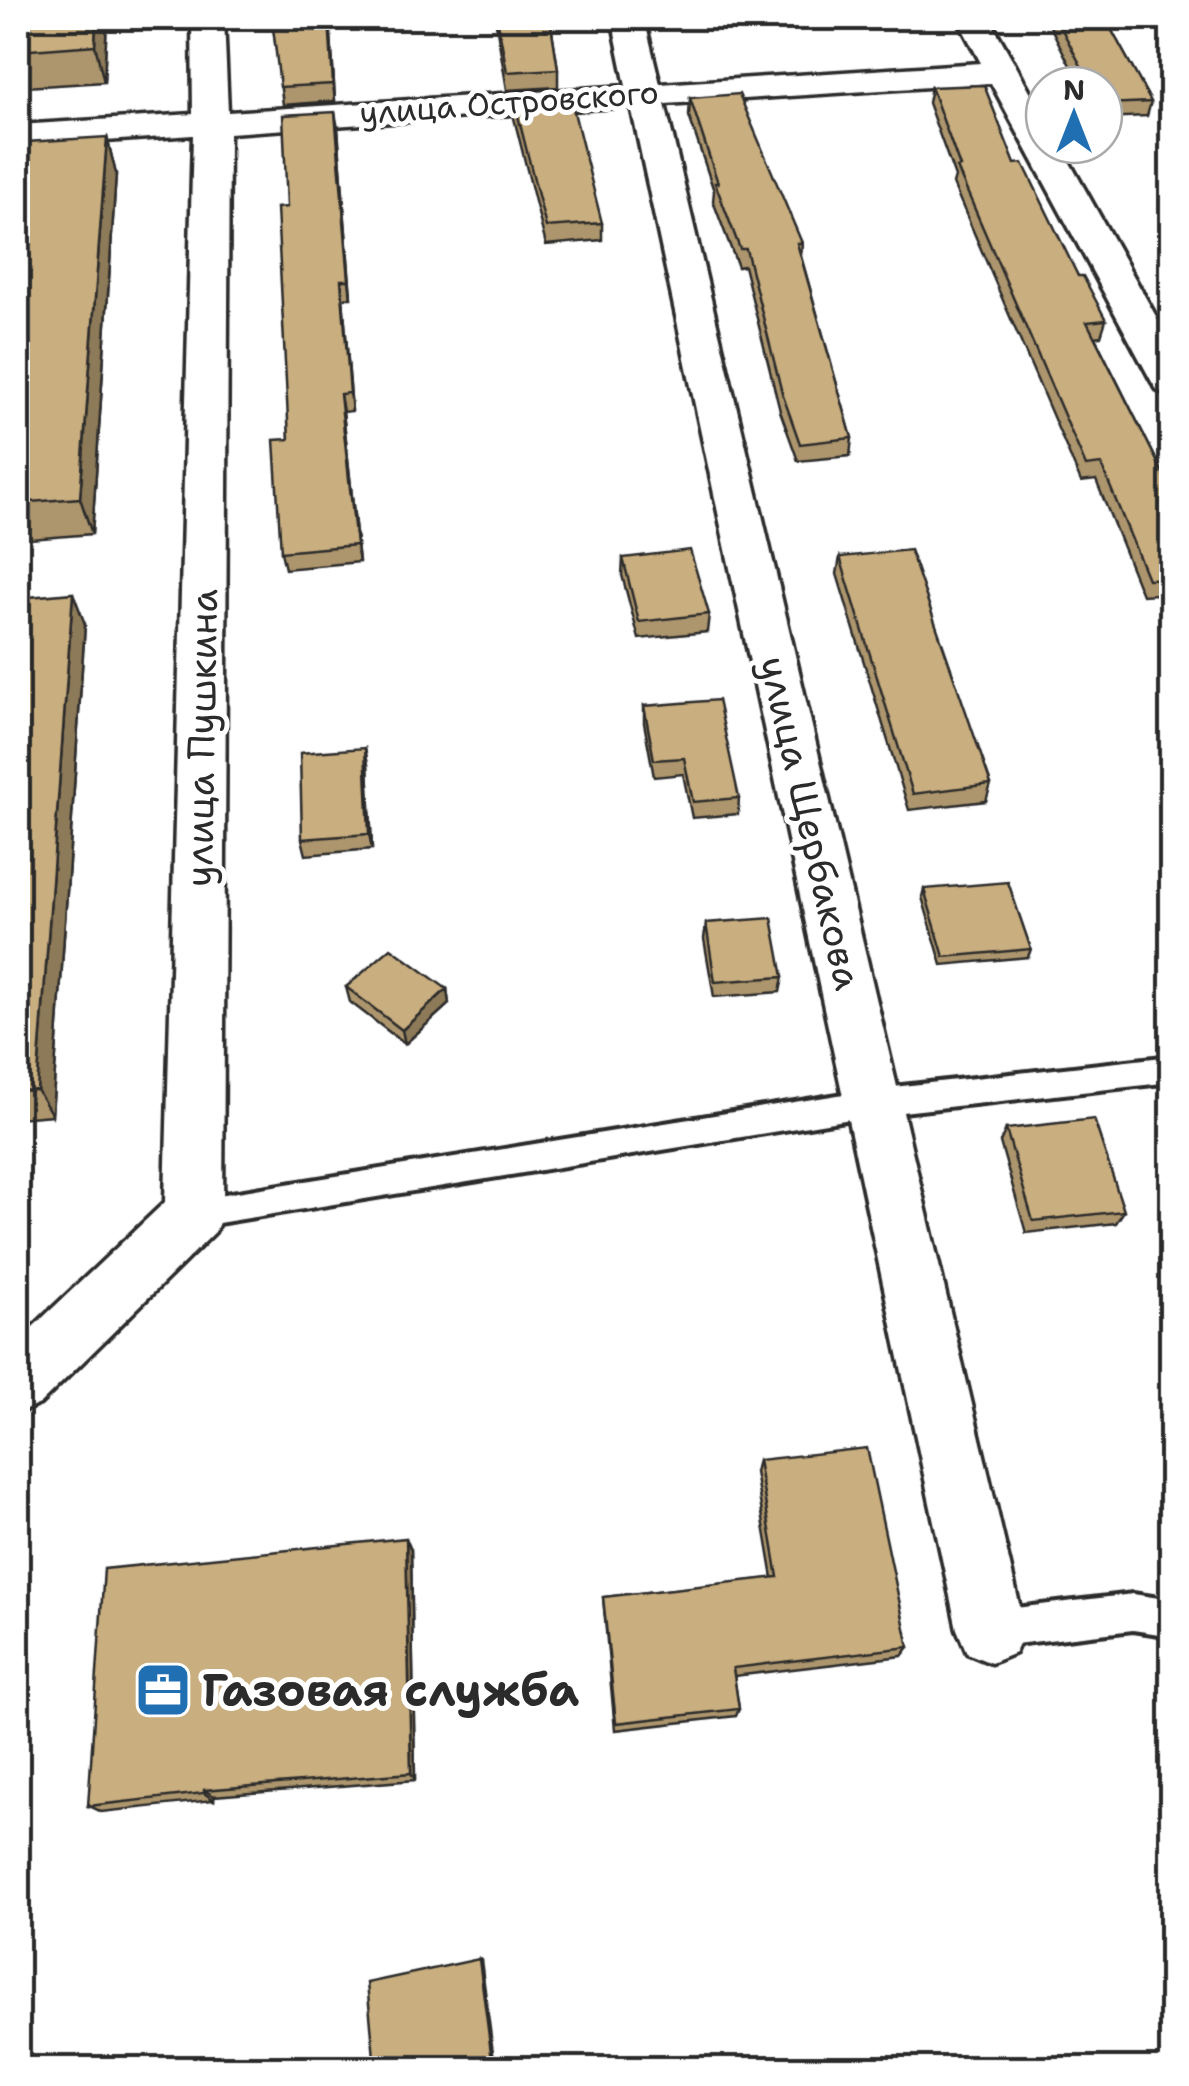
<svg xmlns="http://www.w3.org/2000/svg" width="1189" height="2086" font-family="'Shantell Sans',sans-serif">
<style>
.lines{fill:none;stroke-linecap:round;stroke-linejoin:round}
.service-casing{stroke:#2b2b2b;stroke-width:8}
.minor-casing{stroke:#2b2b2b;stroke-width:7}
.service{fill:#fff;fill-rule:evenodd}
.minor{fill:#fff;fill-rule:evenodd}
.wall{fill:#ad966d;stroke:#2b2b2b;stroke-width:2.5}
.shaded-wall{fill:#8d7a59;stroke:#2b2b2b;stroke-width:2.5}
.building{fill:#c9ae7f;stroke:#2b2b2b;stroke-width:2.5}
.labels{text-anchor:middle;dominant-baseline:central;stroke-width:10;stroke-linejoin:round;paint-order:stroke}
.far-street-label{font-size:32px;fill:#2b2b2b;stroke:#fff}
.street-label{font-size:38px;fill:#2b2b2b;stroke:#fff}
.near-poi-label{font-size:45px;font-weight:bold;fill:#2b2b2b;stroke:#fff;text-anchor:start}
</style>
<rect width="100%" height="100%" fill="#fff"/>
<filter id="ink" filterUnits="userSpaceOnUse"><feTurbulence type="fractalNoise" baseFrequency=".01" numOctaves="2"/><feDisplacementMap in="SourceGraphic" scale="20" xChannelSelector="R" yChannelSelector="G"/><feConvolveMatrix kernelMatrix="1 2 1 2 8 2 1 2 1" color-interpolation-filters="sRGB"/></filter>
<g filter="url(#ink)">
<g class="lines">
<g class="service-casing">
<g id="service">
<polygon points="1172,1056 1172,1082 875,1115 194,1227 183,1223 178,1213 183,1203 194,1199 875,1089"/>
<polygon points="1133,1594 1172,1600 1172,1636 1133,1630 991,1647 978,1642 973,1629 978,1616 991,1611"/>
</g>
</g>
<g class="minor-casing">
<polygon id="minor" points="192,18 224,18 228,112 626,86 612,18 644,18 660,84 981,63 957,18 989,18 1044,116 1044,145 1060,145 1172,345 1172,395 1158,391 1152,382 991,83 665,104 1025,1629 1015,1653 991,1663 967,1653 957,1629 631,106 229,133 223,1213 215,1232 40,1404 18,1413 18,1341 165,1202 193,135 18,147 18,125 193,114"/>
</g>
<use href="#service" class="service"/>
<use href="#minor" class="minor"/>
</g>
<g class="wall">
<polygon points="19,18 107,18 104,82 26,87 18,58"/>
<polygon points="272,18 330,18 335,101 283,105"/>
<polygon points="495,18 550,18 558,69 558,87 507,90"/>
<polygon points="1046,18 1105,18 1151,102 1147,116 1104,118 1104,85 1080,85"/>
<polygon points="931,87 1015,164 1078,276 1106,320 1101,336 1095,337 1172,491 1172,593 1142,595 1096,480 1081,482 953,184 955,177 928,103"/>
<polygon points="690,98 802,243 801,256 852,438 850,456 798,461 780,411 744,266 738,267 713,201 714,191 689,116"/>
<polygon points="514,100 602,223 602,240 546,245 514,118"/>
<polygon points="338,129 351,298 343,298 352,411 343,412 359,562 285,569 281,552 289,439 287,207"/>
<polygon points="107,137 116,174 92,534 18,540 18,216"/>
<polygon points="840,557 991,784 986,801 909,810 837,574"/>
<polygon points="623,558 709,614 707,632 639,639 622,575"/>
<polygon points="18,598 85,624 52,1115 18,1118"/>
<polygon points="644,706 739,798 738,814 692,818 683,774 654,777 644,723"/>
<polygon points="365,748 368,765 372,849 306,855 302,839"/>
<polygon points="924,889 1031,949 1028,957 942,965 922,897"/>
<polygon points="706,923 783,977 780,992 714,997 704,939"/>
<polygon points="346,987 447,989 449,1004 405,1044 350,1002"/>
<polygon points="1006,1129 1124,1211 1116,1223 1026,1233 1000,1142"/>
<polygon points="758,1460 909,1647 902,1656 734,1676 739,1709 736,1716 615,1730 603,1597 773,1578 755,1472"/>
<polygon points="411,1550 415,1780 214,1796 214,1800 101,1812 88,1806"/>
</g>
<g class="shaded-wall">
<polygon points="96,18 107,18 104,82 95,45"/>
<polygon points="329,18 330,18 335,101 333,84"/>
<polygon points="335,112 338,129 351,298 349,280"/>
<polygon points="107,137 116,174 92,534 80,498"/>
<polygon points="341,280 343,298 352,411 350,393"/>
<polygon points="340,394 343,412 359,562 356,545"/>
<polygon points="73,593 85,624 52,1115 37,1090"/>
<polygon points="365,748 368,765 372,849 369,834"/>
<polygon points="447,989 449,1004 405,1044 402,1030"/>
<polygon points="406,1538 411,1550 415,1780 411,1773"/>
<polygon points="204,1790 214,1796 214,1800 204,1793"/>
<polygon points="479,1959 481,1960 495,2068 493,2068"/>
</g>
<g class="building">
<polygon points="19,18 96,18 95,45 18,51"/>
<polygon points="272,18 329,18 333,84 280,87"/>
<polygon points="497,18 550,18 558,69 507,72"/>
<polygon points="1056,18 1105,18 1151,102 1104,104 1104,85 1091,85"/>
<polygon points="984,85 1015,164 1023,163 1078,276 1083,276 1106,320 1087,322 1172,491 1172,578 1148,579 1101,464 1086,466 957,168 960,167 931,87"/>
<polygon points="739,94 802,243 797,243 852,438 800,444 782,393 746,249 740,249 715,183 718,183 690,98"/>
<polygon points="563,97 563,100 571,100 602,223 546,227 514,100"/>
<polygon points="335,112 349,280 341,280 350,393 340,394 356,545 281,552 274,440 289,439 277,208 287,207 283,115"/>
<polygon points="107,137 80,498 18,503 18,216 26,142"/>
<polygon points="690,550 709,614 639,622 623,558"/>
<polygon points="910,550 991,784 913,794 840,557"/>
<polygon points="73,593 37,1090 18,1091 18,598"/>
<polygon points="718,700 739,798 693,802 684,758 654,760 644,706"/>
<polygon points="365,748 369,834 302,839 300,753"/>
<polygon points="1008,882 1031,949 944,957 924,889"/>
<polygon points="772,918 783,977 715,982 706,923"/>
<polygon points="391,948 447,989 402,1030 346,987"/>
<polygon points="1094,1119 1124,1211 1033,1221 1006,1129"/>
<polygon points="867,1448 909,1647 733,1668 739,1709 616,1723 603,1597 778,1577 758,1460"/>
<polygon points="406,1538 411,1773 204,1790 204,1793 88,1806 104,1569"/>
<polygon points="479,1959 493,2068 375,2068 367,1983"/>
</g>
</g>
<defs>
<g id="office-square" transform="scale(2.875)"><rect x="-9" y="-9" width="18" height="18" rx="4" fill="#1f6fb2" stroke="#fff"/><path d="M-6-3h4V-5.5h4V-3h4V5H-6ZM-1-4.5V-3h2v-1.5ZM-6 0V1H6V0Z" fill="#fff"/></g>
</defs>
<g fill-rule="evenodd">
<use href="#office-square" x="163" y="1690"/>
</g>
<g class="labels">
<g class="far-street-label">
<text transform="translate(509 102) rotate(-4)">улица Островского</text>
</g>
<g class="street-label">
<text transform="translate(201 738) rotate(-89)">улица Пушкина</text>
<text transform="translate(811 823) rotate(77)">улица Щербакова</text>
</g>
<g class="near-poi-label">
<text x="202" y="1690">Газовая служба</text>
</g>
</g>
<rect width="1189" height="2086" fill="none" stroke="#fff" stroke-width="60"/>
<rect x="30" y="30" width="1129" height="2026" fill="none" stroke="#2b2b2b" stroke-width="4" filter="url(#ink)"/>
<g transform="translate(1074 115)"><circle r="48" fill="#ffffff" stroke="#aaaaaa" stroke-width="2.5"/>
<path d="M0-8L18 38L0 25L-18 38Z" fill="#1f6fb2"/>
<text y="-15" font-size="28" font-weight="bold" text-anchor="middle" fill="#2b2b2b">N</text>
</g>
</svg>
